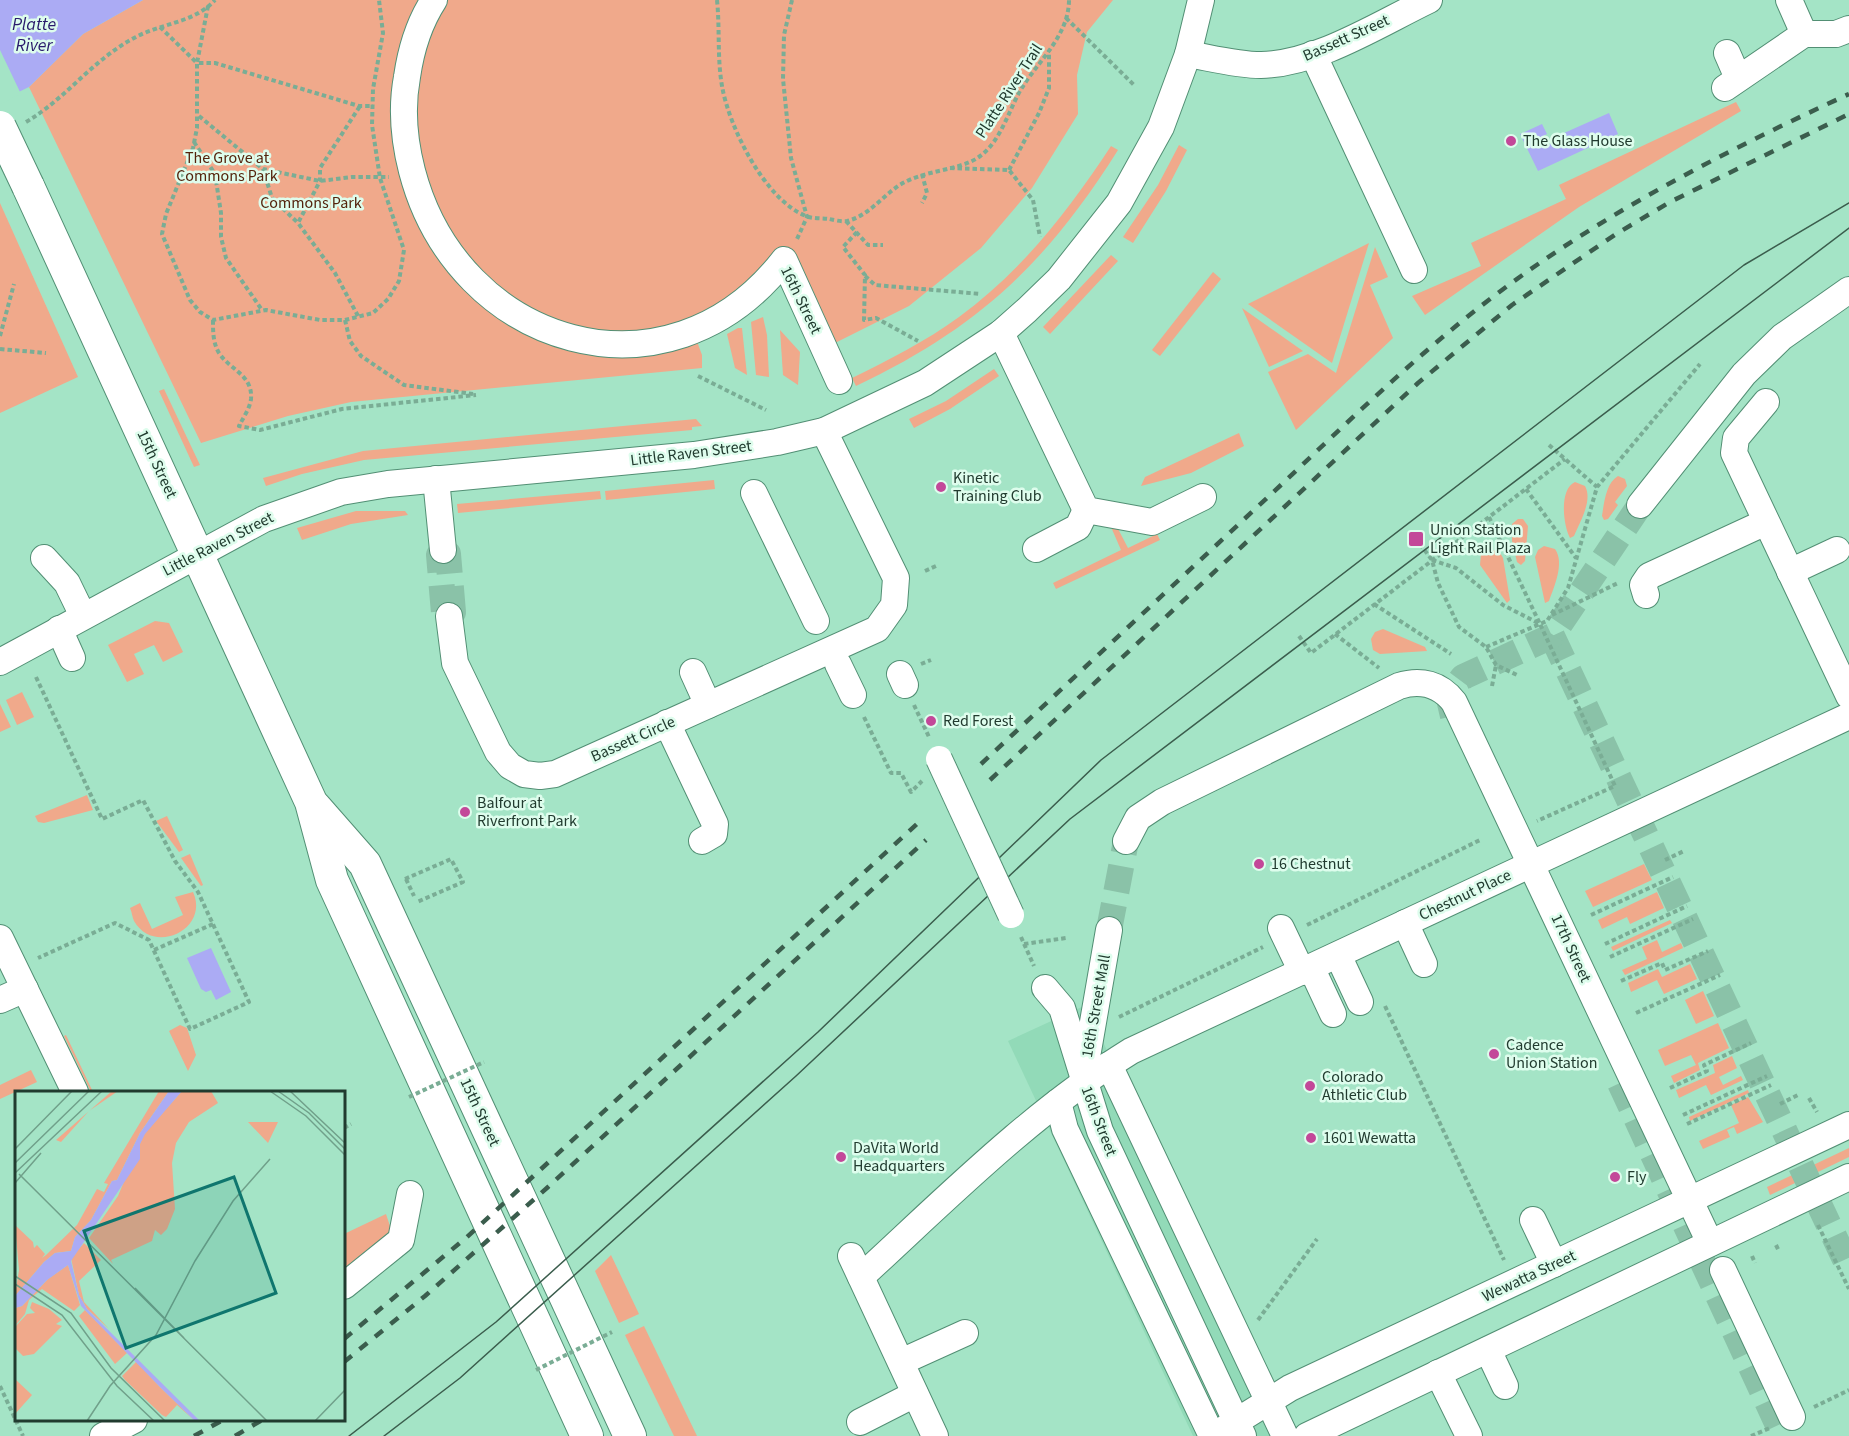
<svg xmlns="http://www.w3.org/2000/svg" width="1849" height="1436" font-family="'Source Sans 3',sans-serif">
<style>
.built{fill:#92dab8}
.green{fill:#f0a98b}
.water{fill:#ababf4}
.pier{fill:#a4e4c6}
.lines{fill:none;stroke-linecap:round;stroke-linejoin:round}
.minor-tunnel{stroke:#8ac2a8;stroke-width:26;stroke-dasharray:26 13;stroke-linecap:butt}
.minor-casing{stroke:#528f74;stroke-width:28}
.major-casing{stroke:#528f74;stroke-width:34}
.path{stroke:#7aad95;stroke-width:4;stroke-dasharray:4.5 3;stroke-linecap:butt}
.minor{stroke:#fff;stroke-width:26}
.major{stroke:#fff;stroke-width:32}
.tram{stroke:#3b5d4d;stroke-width:1.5}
.rail{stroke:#3b5d4d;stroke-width:4.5;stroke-dasharray:10 10;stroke-linecap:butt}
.minor-bridge-casing{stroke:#528f74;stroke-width:28;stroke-linecap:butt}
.major-bridge-casing{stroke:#528f74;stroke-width:34;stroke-linecap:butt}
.path-bridge{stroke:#7aad95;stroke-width:4;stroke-dasharray:4.5 3;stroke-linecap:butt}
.minor-bridge{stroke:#fff;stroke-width:26}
.major-bridge{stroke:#fff;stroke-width:32}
.poi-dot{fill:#c34899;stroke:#defded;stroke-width:2}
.labels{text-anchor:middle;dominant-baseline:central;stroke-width:5;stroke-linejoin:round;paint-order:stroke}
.street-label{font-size:16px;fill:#213b2f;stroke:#defded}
.poi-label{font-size:16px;fill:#213b2f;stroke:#defded;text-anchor:start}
.park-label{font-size:16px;fill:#54230c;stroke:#defded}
.water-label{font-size:18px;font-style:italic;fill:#2a1a6c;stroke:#defded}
.inset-road{fill:none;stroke:#70a08a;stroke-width:1.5}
.view{fill:#0f766e;fill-opacity:0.15;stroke:#0f766e;stroke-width:3}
.inset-edge{fill:none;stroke:#213b2f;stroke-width:3}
</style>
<rect width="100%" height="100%" fill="#a4e4c6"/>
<polygon class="built" points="1086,1005 1285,1436 1193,1436 1008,1041"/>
<g class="green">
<polygon points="143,0 1113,0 1087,32 1077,75 1078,114 1032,188 981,248 909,306 837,342 829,344 789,260 695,336 702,355 702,368 351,402 288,416 201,443 29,87 83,34"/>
<polygon points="1736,102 1741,111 1579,207 1425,315 1412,296 1481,266 1471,243 1566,199 1559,185"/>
<polygon points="1179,145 1187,150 1166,191 1133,243 1123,237 1158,185"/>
<path d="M1111,146L1118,150C1046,264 978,328 856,386L852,378C889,360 926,341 959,317C1022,271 1069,210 1111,146Z"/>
<polygon points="0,203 78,377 0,413"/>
<polygon points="1369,243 1332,363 1248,304"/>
<polygon points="1375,247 1388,277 1370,285 1393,338 1296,430 1268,372 1308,354 1336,373"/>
<polygon points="1111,255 1118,261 1050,334 1043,327"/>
<polygon points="1213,272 1221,279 1160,356 1152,350"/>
<polygon points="1242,308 1303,351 1269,367"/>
<polygon points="763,317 767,335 769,377 756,375 751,322"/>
<polygon points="738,328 742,328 747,375 735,368 727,334"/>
<polygon points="780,330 800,352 798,385 783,375"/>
<polygon points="994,369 999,376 950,409 914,428 909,419 946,401"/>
<polygon points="164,389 200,465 194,467 159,391"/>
<polygon points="696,419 702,426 692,427 692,430 364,460 302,474 266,486 263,478 363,451"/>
<polygon points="1239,433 1244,446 1191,473 1141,486 1145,477"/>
<path d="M1618,476L1625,479L1627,486L1615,502L1618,505L1608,519L1604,520L1602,516C1604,503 1606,483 1618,476Z"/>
<polygon points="714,480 715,489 606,500 605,491"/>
<path d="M1575,482L1585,486C1593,500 1580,522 1574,536L1570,538C1563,525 1559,489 1575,482Z"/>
<polygon points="600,491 601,499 458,513 457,504"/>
<polygon points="356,511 405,511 408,515 351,524 302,540 297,528"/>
<polygon points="1518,519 1523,519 1528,526 1525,561 1521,565 1517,562 1512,541 1512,524"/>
<polygon points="1116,525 1128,548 1157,534 1160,540 1056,589 1053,583 1121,550 1111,527"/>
<path d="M1544,546L1555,549C1565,563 1554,587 1549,601L1545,603L1535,557L1538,550Z"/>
<polygon points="1488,550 1499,551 1503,558 1510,600 1507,603 1480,565 1481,554"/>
<polygon points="155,621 169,623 183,652 163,662 154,645 134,654 144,674 127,682 108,645"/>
<polygon points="1383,629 1425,647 1427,651 1380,654 1373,650 1371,639 1375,632"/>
<polygon points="22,692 34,717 17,725 6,700"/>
<polygon points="0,704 11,727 0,732"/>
<polygon points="87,795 93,810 44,823 38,822 35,816"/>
<polygon points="167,816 183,850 179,852 156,821"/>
<polygon points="190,854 203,885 201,886 181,858"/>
<polygon points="1644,864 1652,880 1593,907 1585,891"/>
<path d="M193,892C210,929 154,956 134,921C132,917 132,912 130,908L140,903L152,929L183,915L175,897Z"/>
<polygon points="1657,892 1664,908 1630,924 1627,917 1602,929 1598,920"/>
<polygon points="1670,920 1672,923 1613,951 1611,947"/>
<polygon points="1657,940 1662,952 1681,943 1683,948 1625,975 1622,970 1647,959 1642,947"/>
<polygon points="1690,964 1697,979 1664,994 1657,980 1631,992 1628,983 1658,969 1662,977"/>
<polygon points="1703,991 1714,1016 1696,1024 1685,1000"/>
<polygon points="1718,1023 1729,1048 1698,1063 1700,1070 1674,1083 1671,1076 1696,1065 1691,1055 1665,1066 1658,1050"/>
<polygon points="180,1025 187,1028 196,1055 188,1071 169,1031"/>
<polygon points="66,1035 93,1092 91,1092 64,1036"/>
<polygon points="1732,1056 1737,1068 1719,1077 1723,1085 1741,1076 1743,1080 1711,1095 1706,1085 1679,1098 1676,1090 1715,1073 1713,1065"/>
<polygon points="31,1070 37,1082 0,1099 0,1085"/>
<polygon points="1748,1090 1749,1093 1690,1121 1689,1117"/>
<polygon points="1748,1097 1763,1122 1737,1134 1734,1127 1727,1130 1730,1137 1703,1149 1699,1141 1739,1123 1731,1105"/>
<polygon points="1849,1148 1849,1157 1770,1195 1767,1187"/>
<polygon points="386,1214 392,1232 344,1271 344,1234"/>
<polygon points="611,1255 639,1314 619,1323 595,1271"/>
<polygon points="644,1326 697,1436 674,1436 625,1335"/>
</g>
<g class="water">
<polygon points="0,0 143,0 83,34 29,87 0,101"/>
<polygon points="1609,113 1618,134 1538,171 1520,134 1542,124 1547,134 1543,136 1548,145 1557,141 1555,137"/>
<polygon points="211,948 231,992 216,1000 211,990 206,992 201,989 187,958"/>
</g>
<polygon class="pier" points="0,50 21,94 0,104"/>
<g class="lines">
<g class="minor-tunnel">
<polygon points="443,550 448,554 453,612 449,616 444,613 439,555"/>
<polyline points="1552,636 1849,1268"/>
<polyline points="1453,716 1450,703 1451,693 1463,677 1552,636 1640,505"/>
<polyline points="1109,930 1126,841"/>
<polyline points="1620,1083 1783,1436"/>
</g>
<g class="minor-casing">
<g id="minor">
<path d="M434,0C419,23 411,49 407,77C401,109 404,140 412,171C458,347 668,410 784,260L839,381"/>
<polyline points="1789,0 1804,34"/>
<polyline points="1727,53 1734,69"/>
<path d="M1188,54C1211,58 1237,65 1261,65C1317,64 1379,24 1429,0"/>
<polyline points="1313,54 1414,270"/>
<polyline points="1725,88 1804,34 1836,34 1849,29"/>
<polyline points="1001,333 1086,510 1152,522 1203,497"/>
<polyline points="1766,402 1736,438 1734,453 1849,696"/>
<polyline points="436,479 443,550"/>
<polyline points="754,493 816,621"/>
<polyline points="1640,505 1744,374 1782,337 1849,290"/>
<polyline points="1036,549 1078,527 1086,510"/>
<polyline points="44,558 67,583 83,616"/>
<polyline points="1790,572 1837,550"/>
<polyline points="1646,595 1643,585 1649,576 1766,522"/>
<polyline points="449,616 455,663 498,752 510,766 524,774 540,776 555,774 877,629 894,605 896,578 824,431"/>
<polyline points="59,629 72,658"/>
<polyline points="0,662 264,519 341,492 388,484 694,455 777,442 824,431 925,383 1001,333 1027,310 1059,279 1119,203 1161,127 1188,54 1201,0"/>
<polyline points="838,664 853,695"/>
<polyline points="693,672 708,705"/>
<polyline points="900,674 905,685"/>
<polyline points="667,723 715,824 714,834 702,841"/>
<path d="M1126,841L1138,818L1162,802L1399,686C1421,679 1440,684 1454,702L1710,1243"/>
<polyline points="1405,923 1424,964"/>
<polyline points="1281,928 1302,972"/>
<polyline points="0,938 75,1092"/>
<polyline points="1338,955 1360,1002"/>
<polyline points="1311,967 1333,1014"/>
<polyline points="1045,988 1062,1008 1100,1131 1243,1436"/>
<polyline points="0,1000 25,989"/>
<polyline points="1109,1065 1285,1436"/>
<polyline points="1084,1074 1109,930"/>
<polyline points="1058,1102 1065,1129 1212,1436"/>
<polyline points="1533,1220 1554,1264"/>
<polyline points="851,1256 935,1436"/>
<polyline points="1723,1270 1792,1417"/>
<path d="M861,1277C947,1198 1031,1113 1131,1051L1849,716"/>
<polyline points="344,1286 401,1240 410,1194"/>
<polyline points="1488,1350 1505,1386"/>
<polyline points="901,1362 965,1333"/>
<polyline points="1438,1373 1469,1436"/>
<polyline points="860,1422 915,1394"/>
<polyline points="103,1436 134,1420"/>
<polyline points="1213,1436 1290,1388 1849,1125"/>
<polyline points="1307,1436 1849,1177"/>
</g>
</g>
<g class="major-casing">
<g id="major">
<polyline points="28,186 311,802 332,880 587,1436"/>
<polyline points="315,807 365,864 630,1436"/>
</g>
</g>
<g class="path">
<path d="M717,0C720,29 717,57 722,86C729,127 765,200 806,216C813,219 822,218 829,219C834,220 842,222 847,221C872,215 885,191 907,181C928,171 953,170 972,161C999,148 1007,114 1020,91C1037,62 1069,36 1069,0"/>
<polyline points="792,0 784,35 783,79 791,158 807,217 797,239"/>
<polyline points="208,6 197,63 215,63 359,106 373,106"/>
<polyline points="1066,18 1134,85"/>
<polyline points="160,27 197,63 197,128 193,148 166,214 162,234 190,300 200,312 213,320 266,310 320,320 345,320 373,313 388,299 399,281 404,250 380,178 372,125 373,89 383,33 379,0"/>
<polyline points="199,116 263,169 320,181 352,177 389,177"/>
<path d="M26,122C67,98 93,59 136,37C162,23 194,23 215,0"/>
<polyline points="194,142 215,174 221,213 221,237 226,258 262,310"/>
<polyline points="950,168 1009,170 1033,200 1040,237"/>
<polyline points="263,169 272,198 298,223"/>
<polyline points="1009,170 1039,113 1049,88 1049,51"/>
<polyline points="922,174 927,193 922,203"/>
<polyline points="846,221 868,245 883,245"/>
<polyline points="857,232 843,247 865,275 864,320 876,318 918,341"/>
<polyline points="865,276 875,285 981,294"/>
<polyline points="358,316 335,273 298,223 320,181 320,168 360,106"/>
<path d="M213,320C213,332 213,343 219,353C230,370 253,375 251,399C250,408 243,418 239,426L260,430L342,409L476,395"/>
<polyline points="345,320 350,341 361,356 404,385 473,394"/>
<polyline points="0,336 14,284"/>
<polyline points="0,349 46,353"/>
<polyline points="698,376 766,410"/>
<polyline points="1549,445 1597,487"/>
<polyline points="1526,489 1576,558"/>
<polyline points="1489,517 1540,624"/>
<polyline points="1420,544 1432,560 1438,583 1459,627 1486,647 1496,665 1517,675"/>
<polyline points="1432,560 1456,568 1503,605 1540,624 1615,786 1537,821"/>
<polyline points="925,571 936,566"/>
<polyline points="1374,604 1451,654"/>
<polyline points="1552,615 1618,583"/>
<polyline points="1335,634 1379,668"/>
<polyline points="1299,636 1311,653 1565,459"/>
<polyline points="1486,647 1547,621 1568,588 1597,487 1700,364"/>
<polyline points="921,664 931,660"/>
<polyline points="36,677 102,819 143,800 175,861 198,892 249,1002 190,1029 149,940 115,923 38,958"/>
<polyline points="1492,686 1496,665"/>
<polyline points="914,705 929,737"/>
<polyline points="864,717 891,773 901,773 911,792 922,781"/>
<polyline points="1665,860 1684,851"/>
<polyline points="405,879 451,859 463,882 417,902"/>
<polyline points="406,879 414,896"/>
<polyline points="1591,915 1673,877"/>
<polyline points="1307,925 1480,840"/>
<polyline points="1021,937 1034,966"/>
<polyline points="1024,944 1066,938"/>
<polyline points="1605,944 1687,906"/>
<polyline points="154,950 213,924"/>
<polyline points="1610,957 1693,919"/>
<polyline points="1621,981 1662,963 1665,970 1708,951"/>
<polyline points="1385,1006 1504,1260"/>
<polyline points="1636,1013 1720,975"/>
<polyline points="1119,1017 1263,947"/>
<polyline points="1670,1088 1707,1071 1704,1065 1751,1043"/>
<polyline points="1809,1098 1817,1112"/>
<polyline points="1780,1104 1800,1094"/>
<polyline points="1683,1115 1767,1076"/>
<polyline points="1687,1124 1771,1085"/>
<polyline points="344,1128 351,1124"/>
<polyline points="1818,1225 1849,1289"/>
<polyline points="1776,1245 1779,1251"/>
<polyline points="1752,1256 1755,1263"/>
<polyline points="1258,1320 1317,1239"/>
<polyline points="0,1386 23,1436"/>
<polyline points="1814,1407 1849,1390"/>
<polyline points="1751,1436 1770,1428"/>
</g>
<use href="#minor" class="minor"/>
<use href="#major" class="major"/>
<g class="tram">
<polyline points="349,1436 496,1322 818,1032 1101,760 1744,265 1849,203"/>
<polyline points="384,1436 460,1378 796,1076 1070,819 1849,228"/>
</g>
<g class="rail">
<path d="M981,764C1082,670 1182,577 1282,484C1353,417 1424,348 1502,290C1609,210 1728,150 1849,94"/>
<polyline points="990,780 1418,383 1512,305 1616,234 1670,202 1849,114"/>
<polyline points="344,1339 467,1237 918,823"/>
<polyline points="344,1362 425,1296 548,1187 926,840"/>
<polyline points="194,1436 223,1420"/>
<polyline points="235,1436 262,1420"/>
</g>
<g class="minor-bridge-casing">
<polyline id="minor-bridge" points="939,759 1011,915"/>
</g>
<g class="major-bridge-casing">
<polyline id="major-bridge" points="0,127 28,186"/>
</g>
<g class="path-bridge">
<polyline points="409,1097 484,1062"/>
<polyline points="536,1370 612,1332"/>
</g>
<use href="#minor-bridge" class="minor-bridge"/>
<use href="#major-bridge" class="major-bridge"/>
</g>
<g class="poi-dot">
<circle cx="1511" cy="141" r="6"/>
<circle cx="941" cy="487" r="6"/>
<rect x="1408" y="531" width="16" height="16" rx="3"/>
<circle cx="931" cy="721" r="6"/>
<circle cx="465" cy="812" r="6"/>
<circle cx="1259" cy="864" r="6"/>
<circle cx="1494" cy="1054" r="6"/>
<circle cx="1310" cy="1086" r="6"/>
<circle cx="1311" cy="1138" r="6"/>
<circle cx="841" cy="1157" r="6"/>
<circle cx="1615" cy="1177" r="6"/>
</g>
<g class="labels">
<g class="street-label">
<text transform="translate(1346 38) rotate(-24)">Bassett Street</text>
<text transform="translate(1009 91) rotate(-57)">Platte River Trail</text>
<text transform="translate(801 300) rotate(64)">16th Street</text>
<text transform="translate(691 453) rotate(-7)">Little Raven Street</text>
<text transform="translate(157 464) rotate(65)">15th Street</text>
<text transform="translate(218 544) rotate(-27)">Little Raven Street</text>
<text transform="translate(633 739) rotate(-24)">Bassett Circle</text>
<text transform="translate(1465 895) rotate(-25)">Chestnut Place</text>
<text transform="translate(1571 948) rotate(65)">17th Street</text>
<text transform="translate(1096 1006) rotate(-80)">16th Street Mall</text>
<text transform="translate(480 1112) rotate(65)">15th Street</text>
<text transform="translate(1099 1121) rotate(69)">16th Street</text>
<text transform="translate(1529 1276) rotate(-25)">Wewatta Street</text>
</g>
<g class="poi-label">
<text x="1523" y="141">The Glass House</text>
<text x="953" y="478">Kinetic<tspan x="953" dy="18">Training Club</tspan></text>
<text x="1430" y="530">Union Station<tspan x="1430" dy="18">Light Rail Plaza</tspan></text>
<text x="943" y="721">Red Forest</text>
<text x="477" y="803">Balfour at<tspan x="477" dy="18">Riverfront Park</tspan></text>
<text x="1271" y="864">16 Chestnut</text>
<text x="1506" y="1045">Cadence<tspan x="1506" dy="18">Union Station</tspan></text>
<text x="1322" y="1077">Colorado<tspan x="1322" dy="18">Athletic Club</tspan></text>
<text x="1323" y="1138">1601 Wewatta</text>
<text x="853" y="1148">DaVita World<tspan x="853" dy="18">Headquarters</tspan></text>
<text x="1627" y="1177">Fly</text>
</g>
<g class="park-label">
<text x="227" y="158">The Grove at<tspan x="227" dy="18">Commons Park</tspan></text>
<text x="311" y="203">Commons Park</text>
</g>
<g class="water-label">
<text x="34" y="24">Platte<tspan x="34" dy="21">River</tspan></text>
</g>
</g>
<g transform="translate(15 1091)">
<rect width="330" height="330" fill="#a4e4c6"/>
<path d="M97,0H103L74,20L46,51L41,49ZM144,0H154L125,42L102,89L97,90L76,129L60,146L56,160L40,162L29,171L0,205L4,179L0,134L18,151L19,157L22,154L30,163L27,167L31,164L62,134L82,98L89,101L93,93L89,92ZM167,0H196L203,12L174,31L161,52L157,72L160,118L152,138L146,144L140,139L137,150L96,169L98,173L74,147L103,105L129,43ZM233,31H263L253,52ZM69,152L86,169L64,190L69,211L94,238L72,218L64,204L56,167ZM53,174L65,214L59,220L27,198L14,209L10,223L0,235V217L7,215L33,188ZM17,211L34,218L47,229L41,233L47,235L19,263L8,265L0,257V236L12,223L20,222L15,217ZM70,219L112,262L100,273L64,225ZM121,271L146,297L180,330L162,314L151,326L147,324L110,289L107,285ZM0,288L17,304L0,323Z" fill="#f0a98b"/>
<path d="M154,0H167L130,43L125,53V68L56,170L64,204L72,218L185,330H180L146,297L66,215L53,174L32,189L7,215L0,217V205L29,171L40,162L56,160L60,146L76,129L97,90L102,89L125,42Z" fill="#ababf4"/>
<path class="inset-road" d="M255,0L291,25L330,64M263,0L294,22L330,58M275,0L330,52M0,58L57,0M0,72L74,0M0,82L87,0M4,83L252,330M0,92L26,62M0,185L56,222L96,277L150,330M0,193L47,224L102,295L139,330M120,197L169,247M72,330L95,295L141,244L180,170L218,110L255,68M300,330L330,299"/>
<path class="view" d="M219,86L261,202L111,257L69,140Z"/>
<rect width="330" height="330" class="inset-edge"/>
</g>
</svg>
